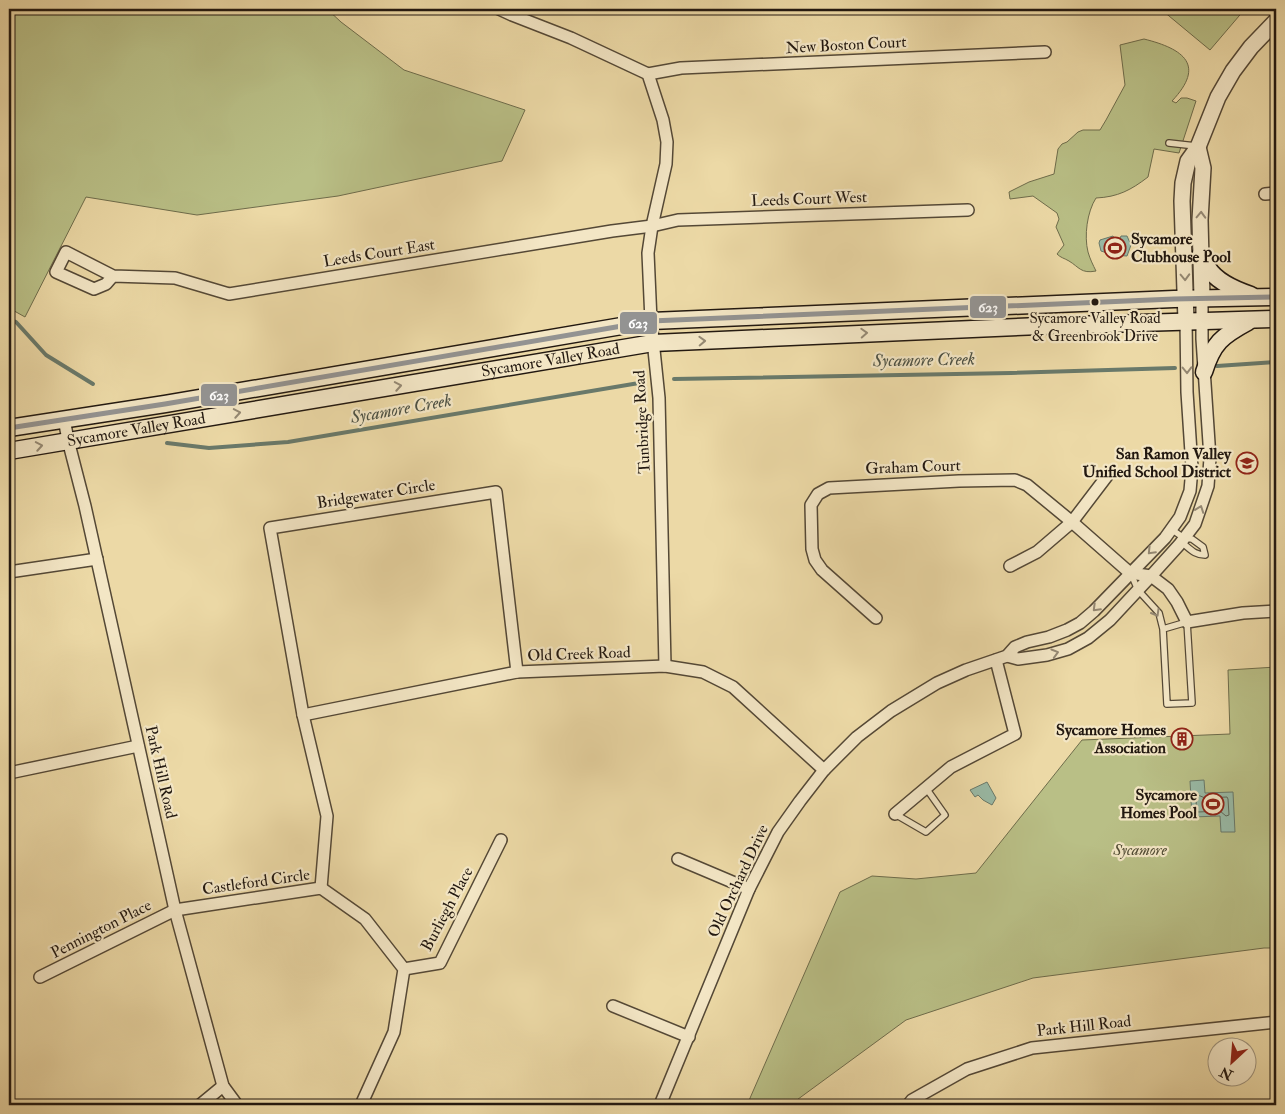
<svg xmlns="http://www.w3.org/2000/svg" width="1285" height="1114" font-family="'IM FELL Double Pica',serif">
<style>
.green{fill:#b9bf86;stroke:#6e6c4b}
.water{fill:#99baa6;stroke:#69796a}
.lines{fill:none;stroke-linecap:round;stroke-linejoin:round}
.shore{stroke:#5e695b;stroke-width:1}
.stream{stroke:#69796a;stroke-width:4}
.service-casing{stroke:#544836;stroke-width:8}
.minor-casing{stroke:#544836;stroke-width:14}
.tertiary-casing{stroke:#544836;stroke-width:18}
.secondary-casing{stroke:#221810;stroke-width:19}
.service{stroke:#f3e6c5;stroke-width:5.5}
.minor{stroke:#f3e6c5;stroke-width:11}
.tertiary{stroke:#f3e6c5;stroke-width:15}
.secondary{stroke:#f3e6c5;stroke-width:16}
.bus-1-casing{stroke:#f3e6c5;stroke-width:9}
.bus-1{stroke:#939392;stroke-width:5}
.oneway{stroke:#958974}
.bus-dot{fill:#221810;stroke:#f3e6c5;stroke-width:2}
.labels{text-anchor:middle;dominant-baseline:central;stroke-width:4.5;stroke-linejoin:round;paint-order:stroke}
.bus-label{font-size:15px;fill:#221810;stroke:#f3e6c5}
.street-label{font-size:16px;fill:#221810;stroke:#f3e6c5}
.poi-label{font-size:16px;font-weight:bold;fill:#221810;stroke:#f3e6c5;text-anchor:end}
.park-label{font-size:16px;font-style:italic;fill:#4f4a33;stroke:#f3e6c5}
.water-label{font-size:18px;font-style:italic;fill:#4c5144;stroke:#f3e6c5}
.line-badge{stroke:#f3e6c5;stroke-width:2}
.badge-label{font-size:14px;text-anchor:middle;font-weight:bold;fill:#fff}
</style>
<rect width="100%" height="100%" fill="#ecd9a6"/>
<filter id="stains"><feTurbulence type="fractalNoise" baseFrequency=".004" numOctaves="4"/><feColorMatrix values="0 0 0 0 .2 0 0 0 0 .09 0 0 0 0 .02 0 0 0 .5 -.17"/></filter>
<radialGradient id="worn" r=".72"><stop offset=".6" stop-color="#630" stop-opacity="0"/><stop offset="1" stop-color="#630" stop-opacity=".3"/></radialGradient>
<g class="green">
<polygon points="9,9 327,9 341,22 404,70 525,110 502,161 338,196 197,215 86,197 25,317 9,308"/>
<polygon points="1165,9 1245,9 1210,50 1163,11"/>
<path d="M1144,39C1184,49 1206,65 1172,101L1176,103L1181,98H1187L1196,101L1179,153L1154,149L1148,177C1131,190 1118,197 1096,198C1087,212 1084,236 1088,252C1090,259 1093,265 1096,271C1081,274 1079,267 1069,261C1064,258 1061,258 1057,254L1064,245L1056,227L1059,219L1057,213L1033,196L1010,199L1009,192L1029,182L1054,174L1058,149L1062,144L1067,142L1078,132L1083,130H1100L1106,120L1125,85L1120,45Z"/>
<polygon points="1276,667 1276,948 1264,948 1033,978 906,1020 790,1105 747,1105 840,892 872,876 916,879 976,873 1082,740 1230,734 1228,670"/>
</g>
<g class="water">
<polygon points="1113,236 1116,241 1119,241 1121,236 1127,236 1131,245 1127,256 1113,255 1101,251 1099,243 1100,240"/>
<polygon points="1204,780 1205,793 1233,792 1235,832 1221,832 1220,816 1192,817 1190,781"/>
<polygon points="987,782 996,798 992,805 983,800 978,795 975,797 970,790"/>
</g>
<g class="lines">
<path class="shore" d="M1198,795L1205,798L1227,797L1228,799L1229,815L1226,816L1220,811L1198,812C1196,808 1195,798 1198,795Z"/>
<g class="stream">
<polyline points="9,319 16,322 46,355 93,384"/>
<polyline points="1217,366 1276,362"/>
<polyline points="674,379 1011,373 1175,368"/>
<polyline points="167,443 209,448 288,442 639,383"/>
</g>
<g class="service-casing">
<g id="service">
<polyline points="1169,143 1196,146"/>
<path d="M1171,529L1184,538L1192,539L1203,547L1205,555C1196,555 1192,551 1185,545L1184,540"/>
<polyline points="1131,574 1138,590 1159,613 1163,629 1167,704 1192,703 1187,622 1163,629"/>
<polyline points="895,814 926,832 945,815 926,788"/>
</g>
</g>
<g class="minor-casing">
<g id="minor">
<polyline points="499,9 512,15 571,38 648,74 663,120 667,142 666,164 652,226 648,253 651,321 659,398 665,666"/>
<polyline points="648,74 681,68 1045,52"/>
<polyline points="1265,194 1276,193"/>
<polyline points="113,276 106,284 94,289 56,272 66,252 113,276 175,278 229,294 612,231 652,226 678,220 968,210"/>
<polyline points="64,419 68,440 85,506 175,910 223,1086 237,1105"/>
<polyline points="1010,566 1037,552 1072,522 1107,476"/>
<polyline points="9,572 97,559"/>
<polyline points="1130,573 1151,576 1168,589 1177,602 1187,622 1243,613 1276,611"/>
<polyline points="876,618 822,570 815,560 812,549 811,505 818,494 829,488 959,481 1015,480 1027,485 1072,522 1130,573"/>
<polyline points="1007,656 1018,659 1047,655 1068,649 1088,638 1110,620 1151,576 1179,545 1195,524 1208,486 1210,458 1202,339 1202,298"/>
<polyline points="303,715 517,672 665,666 703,672 733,687 824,770"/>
<polyline points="9,773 138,746"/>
<polyline points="895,814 951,767 1015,734 996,660"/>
<polyline points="678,859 749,889"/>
<polyline points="321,888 327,816 303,715 270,528 496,492 517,672"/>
<polyline points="404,969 440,963 501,840"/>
<polyline points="40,977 175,910 321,888 365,919 404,969 394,1032 361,1105"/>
<polyline points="613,1006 689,1037"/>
<polyline points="200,1105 223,1086"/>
<polyline points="660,1105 749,889 778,832 800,801 824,770 857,737 891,711 937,683 966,670 1007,656 1015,647 1027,642 1049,637 1067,630 1080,623 1094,611 1165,538 1180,517 1190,491 1192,468 1187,392 1186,321"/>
<polyline points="908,1105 912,1100 967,1069 1032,1048 1276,1022"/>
</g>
</g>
<g class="tertiary-casing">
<g id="tertiary">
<polyline points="1198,147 1203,168 1200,220 1202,298"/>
<polyline points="1186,321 1182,201 1183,183 1188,161 1198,147 1218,97 1233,71 1251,47 1276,21"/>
</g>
</g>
<g class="secondary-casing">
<g id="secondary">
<path d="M1201,254C1203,258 1205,264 1208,268C1217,282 1236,290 1251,295"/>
<path d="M1204,372C1213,343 1222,336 1248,322"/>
<polyline points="9,428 165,404 651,321 1174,299 1276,297"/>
<path id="s1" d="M9,451L653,343L1040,326L1276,319"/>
</g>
</g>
<use href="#service" class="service"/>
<use href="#minor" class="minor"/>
<use href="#tertiary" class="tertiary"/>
<use href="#secondary" class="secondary"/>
<g class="bus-1-casing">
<polyline id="bus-1" points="9,428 165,404 651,321 1174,299 1276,297"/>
</g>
<use href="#bus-1" class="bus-1"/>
</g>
<defs><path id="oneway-chevron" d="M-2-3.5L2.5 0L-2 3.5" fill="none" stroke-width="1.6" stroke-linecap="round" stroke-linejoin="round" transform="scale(1.25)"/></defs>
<g class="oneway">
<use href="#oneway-chevron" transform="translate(1201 215) rotate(-88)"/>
<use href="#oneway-chevron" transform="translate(1185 277) rotate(88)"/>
<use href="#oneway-chevron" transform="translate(864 333) rotate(-3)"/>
<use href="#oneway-chevron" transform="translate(702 341) rotate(-2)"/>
<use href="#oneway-chevron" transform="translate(1187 370) rotate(89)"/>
<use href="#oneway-chevron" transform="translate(398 386) rotate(-10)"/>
<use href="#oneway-chevron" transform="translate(237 413) rotate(-10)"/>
<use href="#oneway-chevron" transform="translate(39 446) rotate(-10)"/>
<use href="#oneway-chevron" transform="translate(1200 509) rotate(-70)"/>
<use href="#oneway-chevron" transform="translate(1151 551) rotate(134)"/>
<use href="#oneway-chevron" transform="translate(1096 608) rotate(135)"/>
<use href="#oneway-chevron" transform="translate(1156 613) rotate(60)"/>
<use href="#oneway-chevron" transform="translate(1055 653) rotate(-16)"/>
</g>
<defs>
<g id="stadium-ring" transform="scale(1.125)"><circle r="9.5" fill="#f3e6c5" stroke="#8f2418" stroke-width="1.5"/><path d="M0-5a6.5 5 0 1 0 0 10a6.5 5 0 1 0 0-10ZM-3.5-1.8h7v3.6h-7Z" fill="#8f2418"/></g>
<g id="school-ring" transform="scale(1.125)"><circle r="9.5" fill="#f3e6c5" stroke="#8f2418" stroke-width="1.5"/><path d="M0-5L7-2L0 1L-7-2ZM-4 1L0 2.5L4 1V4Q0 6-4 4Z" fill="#8f2418"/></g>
<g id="building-ring" transform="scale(1.125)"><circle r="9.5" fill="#f3e6c5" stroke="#8f2418" stroke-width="1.5"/><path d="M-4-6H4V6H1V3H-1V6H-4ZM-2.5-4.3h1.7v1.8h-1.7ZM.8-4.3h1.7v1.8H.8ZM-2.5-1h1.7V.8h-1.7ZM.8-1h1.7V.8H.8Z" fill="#8f2418"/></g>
</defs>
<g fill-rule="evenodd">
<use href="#stadium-ring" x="1115" y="248"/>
<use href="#school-ring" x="1247" y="463"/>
<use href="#building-ring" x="1182" y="739"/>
<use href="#stadium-ring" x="1213" y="804"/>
</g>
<circle class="bus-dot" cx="1095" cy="302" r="4.5"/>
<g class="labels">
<g class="bus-label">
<text x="1095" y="318">Sycamore Valley Road<tspan x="1095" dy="18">&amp; Greenbrook Drive</tspan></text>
</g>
<g class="street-label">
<text transform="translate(846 45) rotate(-3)">New Boston Court</text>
<text transform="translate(809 199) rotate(-2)">Leeds Court West</text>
<text transform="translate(379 253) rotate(-9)">Leeds Court East</text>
<text stroke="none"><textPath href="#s1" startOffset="549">Sycamore Valley Road</textPath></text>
<text transform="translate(642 422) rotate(-93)">Tunbridge Road</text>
<text stroke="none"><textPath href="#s1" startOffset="129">Sycamore Valley Road</textPath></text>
<text transform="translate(913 467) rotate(-2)">Graham Court</text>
<text transform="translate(376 494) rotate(-9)">Bridgewater Circle</text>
<text transform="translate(579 654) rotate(-2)">Old Creek Road</text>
<text transform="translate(161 772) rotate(77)">Park Hill Road</text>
<text transform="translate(738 881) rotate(-65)">Old Orchard Drive</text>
<text transform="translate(256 882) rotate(-8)">Castleford Circle</text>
<text transform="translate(447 909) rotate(-62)">Burliegh Place</text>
<text transform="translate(101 929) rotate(-27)">Pennington Place</text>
<text transform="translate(1084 1026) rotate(-6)">Park Hill Road</text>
</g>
<g class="poi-label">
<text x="1131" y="239" text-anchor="start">Sycamore<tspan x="1131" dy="18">Clubhouse Pool</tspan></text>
<text x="1231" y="454">San Ramon Valley<tspan x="1231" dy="18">Unified School District</tspan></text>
<text x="1166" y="730">Sycamore Homes<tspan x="1166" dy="18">Association</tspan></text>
<text x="1197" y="795">Sycamore<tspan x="1197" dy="18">Homes Pool</tspan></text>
</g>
<g class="park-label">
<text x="1140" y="850">Sycamore</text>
</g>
<g class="water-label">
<text transform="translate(924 360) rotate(-1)">Sycamore Creek</text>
<text transform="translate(401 409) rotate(-10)">Sycamore Creek</text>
</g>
</g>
<g class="line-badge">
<rect x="969" y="295" width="38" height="24" rx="5" fill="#939392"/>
<rect x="619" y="311" width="39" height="24" rx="5" fill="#939392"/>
<rect x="200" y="383" width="38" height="24" rx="5" fill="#939392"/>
</g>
<g class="badge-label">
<text x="988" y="312">623</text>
<text x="638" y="328">623</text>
<text x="219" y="400">623</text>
</g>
<rect width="1285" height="1114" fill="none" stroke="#ecd9a6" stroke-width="30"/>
<rect x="10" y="10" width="1265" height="1094" fill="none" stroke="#221810" stroke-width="2.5"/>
<rect x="15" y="15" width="1255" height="1084" fill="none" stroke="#221810"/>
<g transform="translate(1232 1062) rotate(206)"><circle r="24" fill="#f3e6c5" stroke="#9f947d"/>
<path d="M0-4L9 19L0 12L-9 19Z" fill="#8f2418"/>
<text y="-8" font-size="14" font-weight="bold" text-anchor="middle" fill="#221810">N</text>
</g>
<rect width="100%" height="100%" filter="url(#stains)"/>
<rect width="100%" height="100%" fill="url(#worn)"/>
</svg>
